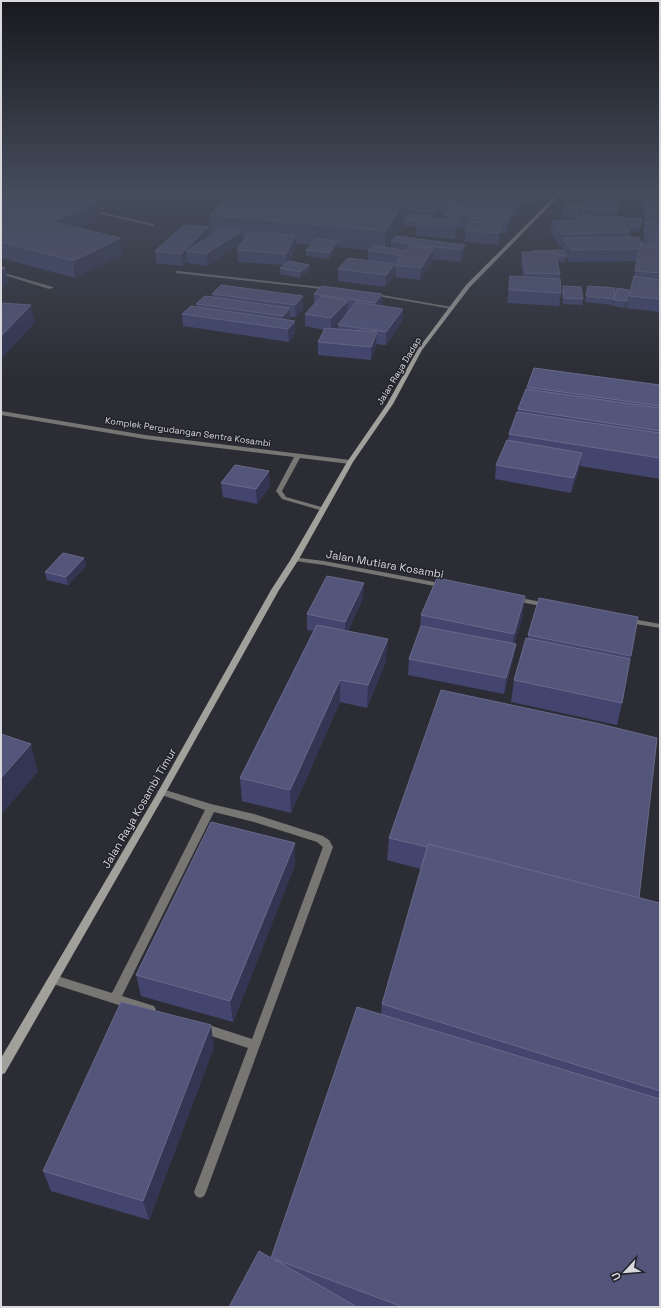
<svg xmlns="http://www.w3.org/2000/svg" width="661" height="1308" font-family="'Space Grotesk',sans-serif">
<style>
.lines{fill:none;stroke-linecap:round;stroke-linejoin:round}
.lane{fill:#777673;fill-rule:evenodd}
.street{fill:#777673;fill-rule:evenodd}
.secondary{fill:#a1a09a;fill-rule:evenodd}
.wall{fill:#43456f;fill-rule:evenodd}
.shaded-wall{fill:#333553}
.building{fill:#53557b;stroke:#68698a}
.labels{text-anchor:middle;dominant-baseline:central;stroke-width:3;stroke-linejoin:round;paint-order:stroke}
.far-street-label{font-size:9px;fill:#d8d8dd;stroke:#22232a}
.street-label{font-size:11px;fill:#d8d8dd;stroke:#22232a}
</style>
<rect width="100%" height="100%" fill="#2c2d34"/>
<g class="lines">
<g class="lane">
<polygon points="88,209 153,224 155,225 153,226 88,211"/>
<polygon points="178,271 331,288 333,289 331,290 176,273 176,271"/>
<polygon points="1,272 53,287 53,288 49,289 1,274"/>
<polygon points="370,293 452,307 454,308 452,309 372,295 370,295"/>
<polygon points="1,411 145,435 350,460 353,462 350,464 300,458 282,491 286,497 325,508 326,509 323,511 282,499 276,491 294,457 145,439 1,415"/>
<polygon points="321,561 324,561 445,584 449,586 445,588 324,565 320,563"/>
<polygon points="512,597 515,597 547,603 551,605 547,607 515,601 512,601 511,599"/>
<polygon points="624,618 627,618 660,624 660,628 624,622 623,620"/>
<polygon points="162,789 211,804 254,814 323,836 329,840 333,847 206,1192 204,1196 200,1198 196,1196 194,1192 248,1048 199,1032 197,1028 199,1024 203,1023 252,1039 323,847 317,842 254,822 214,812 122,996 154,1006 156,1010 154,1014 150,1015 50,983 49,980 50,977 54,975 112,993 205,810 159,794 157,792 159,790"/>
</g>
<polygon class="street" points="292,557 324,561 328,563 324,565 295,561 292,561 291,559"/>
<polygon class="secondary" points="557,194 561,194 470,287 422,350 393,404 353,462 299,559 279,590 165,794 5,1073 1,1075 1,1058 159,790 271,590 291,559 347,462 387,404 418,349 466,285"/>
</g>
<g class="wall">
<polygon points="1,194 101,218 78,228 120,238 122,255 75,278 1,258"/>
<path d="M231,194H408V197V196L446,198L445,200L456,204H460V200L464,194H543L542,197L536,196L535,203L521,202L520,207L516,216H512V221L506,233H501L498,245L464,242L466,229L457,228L455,239L416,236V227L403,226V220L409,214V210L410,208L407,207V214L387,248L391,249V241L465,245L464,256L460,262L434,259L433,260L420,280L395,277V267H394V276L385,287L338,281V269L368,260V250L338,247L329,259L306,256V250L311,245L296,243L297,246L288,262L309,265V271L300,278L280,274V268L284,265L238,262L237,250L242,243L207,266L188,263L187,261L182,266L156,263L155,251L209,227L210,236L211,235L210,215ZM436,210L446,211L443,215V219H431V218H434L435,213ZM242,238H245L242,242Z"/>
<polygon points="629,194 660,194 660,312 626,308 634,276 637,261 569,262 566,257 565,262 557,262 560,274 559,279 561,293 559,306 507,303 510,276 523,277 521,264 522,252 532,253 532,251 562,250 562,246 559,246 550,232 552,221 576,220 576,218 562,217 563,212 580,210 578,216 580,216 581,208 619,203 617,217 642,219 639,232 630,231 630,237 643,243 644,233 643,233 646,213 642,213 643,208 641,208 642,197 628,195"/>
<polygon points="563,286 583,299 582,305 563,304 562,293"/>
<polygon points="588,286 615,288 613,305 585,302"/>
<polygon points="617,288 629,290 625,308 613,306"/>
<polygon points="212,294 303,296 303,309 296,317 290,317 290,320 295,321 295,334 289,342 183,326 182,314 197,307 196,304 213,297"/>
<path d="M314,294H382V306L403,309L402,321L386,345L376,344V345L371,360L318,355V342L324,330L305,326V314L314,304ZM344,317L338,325V329H333Z"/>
<polygon points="660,385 660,479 580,466 571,493 495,479 496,465 508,440 509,434 517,412 518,409 527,387"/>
<polygon points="221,483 270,486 257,504 223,497"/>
<polygon points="84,558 86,566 68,585 47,580 45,572"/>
<polygon points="525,596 522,618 514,644 516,644 513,660 504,694 408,675 409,659 420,628 421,615"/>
<polygon points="363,598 348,631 386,661 367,708 340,702 291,813 242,801 240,778 313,631 307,630 307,614"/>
<polygon points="528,635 631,656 622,703 617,725 511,702 514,680 528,638"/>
<polygon points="389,838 660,903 660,1307 229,1307 271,1258 381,1014 382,1004 421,869 387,860"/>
<polygon points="295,843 295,865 233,1022 141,996 136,975"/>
<polygon points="214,1047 149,1220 51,1191 43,1171"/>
</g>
<g class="shaded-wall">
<polygon points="408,194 407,214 385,251 386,231"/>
<polygon points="521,196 520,207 516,216 518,205"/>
<polygon points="99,202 101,218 57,238 54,221"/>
<polygon points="619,203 617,214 615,222 617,211"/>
<polygon points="580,205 580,210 577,216 576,219 577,213"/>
<polygon points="436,207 435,213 434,218 434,212"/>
<polygon points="513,210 512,221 506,233 507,222"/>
<polygon points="458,220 457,232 455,239 456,227"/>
<polygon points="502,224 501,236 498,245 499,233"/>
<polygon points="209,227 210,239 186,251 187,261 182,266 181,254"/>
<polygon points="242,231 242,242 207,266 206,254"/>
<polygon points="296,235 297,246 286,265 286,254"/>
<polygon points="120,238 122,255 75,278 73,261"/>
<polygon points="338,241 338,247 329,259 329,253"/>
<polygon points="465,245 464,256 460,262 461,250"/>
<polygon points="434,248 433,260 420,280 421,268"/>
<polygon points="395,264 394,276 385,287 386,275"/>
<polygon points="309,265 309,271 300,278 300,272"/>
<polygon points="5,268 9,285 1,288 1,270"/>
<polygon points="382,294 382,307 375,316 375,303"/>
<polygon points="303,296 303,309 296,317 295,305"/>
<polygon points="348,301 347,313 331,331 331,318"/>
<polygon points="31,305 35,323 1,359 1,336"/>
<polygon points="290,308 290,320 283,329 283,316"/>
<polygon points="403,309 402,321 386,345 386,332"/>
<polygon points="295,321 295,334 289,342 288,329"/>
<polygon points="377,332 376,345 371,360 371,347"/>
<polygon points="582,453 580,467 571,493 574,478"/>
<polygon points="269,471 270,486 257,504 256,489"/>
<polygon points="84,558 86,566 68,585 66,577"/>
<polygon points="364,583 363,598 345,637 345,622"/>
<polygon points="525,596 522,618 511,656 514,634"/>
<polygon points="388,639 386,661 367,708 368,685"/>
<polygon points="516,644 513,660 504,694 506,678"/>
<polygon points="340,680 340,702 291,813 290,790"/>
<polygon points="31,744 38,772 1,815 1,778"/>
<polygon points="295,843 295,865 233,1022 230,1001"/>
<polygon points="211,1025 214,1047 149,1220 143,1201"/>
</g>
<g class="building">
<polygon points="1,194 61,194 99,202 54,221 1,209"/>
<polygon points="231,194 408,194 386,231 210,215"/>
<polygon points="409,194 446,194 444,198 408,196"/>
<polygon points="464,194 497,194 521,196 518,205 460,200"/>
<polygon points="643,194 660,194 660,199 643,197"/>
<polygon points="408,197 456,201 455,204 451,203 450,205 407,202"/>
<polygon points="584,200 619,203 617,211 581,208"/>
<polygon points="451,203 513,210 507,222 443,215"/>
<polygon points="566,203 580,205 577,213 563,212"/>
<polygon points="644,203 648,203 647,207 643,207"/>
<polygon points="648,203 660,204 660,234 645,232 646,223 659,224 645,222"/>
<polygon points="411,205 436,207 434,212 409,210"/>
<polygon points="1,209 120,238 73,261 1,242"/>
<polygon points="408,214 431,216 430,219 418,218 417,221 403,220"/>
<polygon points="577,216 593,216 594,220 579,220"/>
<polygon points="594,216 603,217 604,219 596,220"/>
<polygon points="608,216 642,219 640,226 624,225 619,219 607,219"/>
<polygon points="418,218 458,220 456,227 416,225"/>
<polygon points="619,219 630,232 561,234 552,221"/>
<polygon points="469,221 502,224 499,233 465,231"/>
<polygon points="184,225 209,227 181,254 155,251"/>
<polygon points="223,228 242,231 206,254 186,251"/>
<polygon points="249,232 296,235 286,254 237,250"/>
<polygon points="649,234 660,235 660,247 648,246"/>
<polygon points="396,236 465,245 461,250 391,241"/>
<polygon points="638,237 645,246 640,245 639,249 571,250 563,238"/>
<polygon points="316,239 338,241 329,253 306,250"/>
<polygon points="374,245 405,251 409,245 434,248 421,268 395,265 401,256 368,250"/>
<polygon points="640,245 660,247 660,273 635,271"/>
<polygon points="562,250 566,256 555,256 555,253 533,253 532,251"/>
<polygon points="522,252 555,253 560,274 526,273"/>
<polygon points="348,258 395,264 386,275 338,269"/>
<polygon points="289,261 309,265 300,272 280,268"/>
<polygon points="1,267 5,268 1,270"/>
<polygon points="510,276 560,279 561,293 509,290"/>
<polygon points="634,276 660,280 660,299 629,296"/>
<polygon points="221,285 303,296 295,305 212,294"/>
<polygon points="322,286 382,294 375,303 314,294"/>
<polygon points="563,286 581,287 583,299 564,298"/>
<polygon points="588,286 615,288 614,299 586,296"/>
<polygon points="617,288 629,290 627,301 614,300"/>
<polygon points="205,296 290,308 283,316 196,304"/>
<polygon points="322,296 348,301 331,318 305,314"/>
<polygon points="356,302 403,309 386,332 338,325"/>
<polygon points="1,303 31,305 1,336"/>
<polygon points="191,306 295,321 288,329 182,314"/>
<polygon points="325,328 377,332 371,347 318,342"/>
<polygon points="534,368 660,385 660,406 527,387"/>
<polygon points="526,389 660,408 660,431 518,409"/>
<polygon points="517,412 660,433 660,458 509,434"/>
<polygon points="507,440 582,453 574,478 496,465"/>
<polygon points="235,465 269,471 256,489 221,483"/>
<polygon points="63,553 84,558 66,577 45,572"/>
<polygon points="327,576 364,583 345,622 307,614"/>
<polygon points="437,578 525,596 514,634 421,615"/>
<polygon points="539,598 638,617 631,656 528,635"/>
<polygon points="317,625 388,639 368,685 340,680 290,790 240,778"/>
<polygon points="421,626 516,644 506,678 409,659"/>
<polygon points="526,638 630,659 622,703 514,680"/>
<polygon points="441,690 596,723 657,738 639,898 428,844 427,847 389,838"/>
<polygon points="1,734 31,744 1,778"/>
<polygon points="211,822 295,843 230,1001 136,975"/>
<polygon points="428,844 660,903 660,1091 382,1004"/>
<polygon points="121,1002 211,1025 143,1201 43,1171"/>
<polygon points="357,1007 660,1099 660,1307 403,1307 274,1259 357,1307 229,1307 259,1251 271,1258"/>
</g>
<linearGradient id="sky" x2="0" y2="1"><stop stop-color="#18191d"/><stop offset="0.51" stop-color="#454c5c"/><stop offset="1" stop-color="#454c5c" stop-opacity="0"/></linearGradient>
<rect width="661" height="377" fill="url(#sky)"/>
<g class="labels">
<g class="far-street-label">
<text transform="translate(399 371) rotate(-59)">Jalan Raya Dadap</text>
<text transform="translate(188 432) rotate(8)">Komplek Pergudangan Sentra Kosambi</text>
</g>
<g class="street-label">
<text transform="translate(385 564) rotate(10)">Jalan Mutiara Kosambi</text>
<text transform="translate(139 808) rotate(-60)">Jalan Raya Kosambi Timur</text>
</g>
</g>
<rect width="661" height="1308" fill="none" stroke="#d8d8dd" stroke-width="4"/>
<g transform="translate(625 1272) rotate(244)" stroke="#22232a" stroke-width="3" paint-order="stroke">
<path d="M0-3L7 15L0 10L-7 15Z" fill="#d8d8dd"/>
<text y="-6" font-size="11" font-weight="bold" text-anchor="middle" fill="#d8d8dd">U</text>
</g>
</svg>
